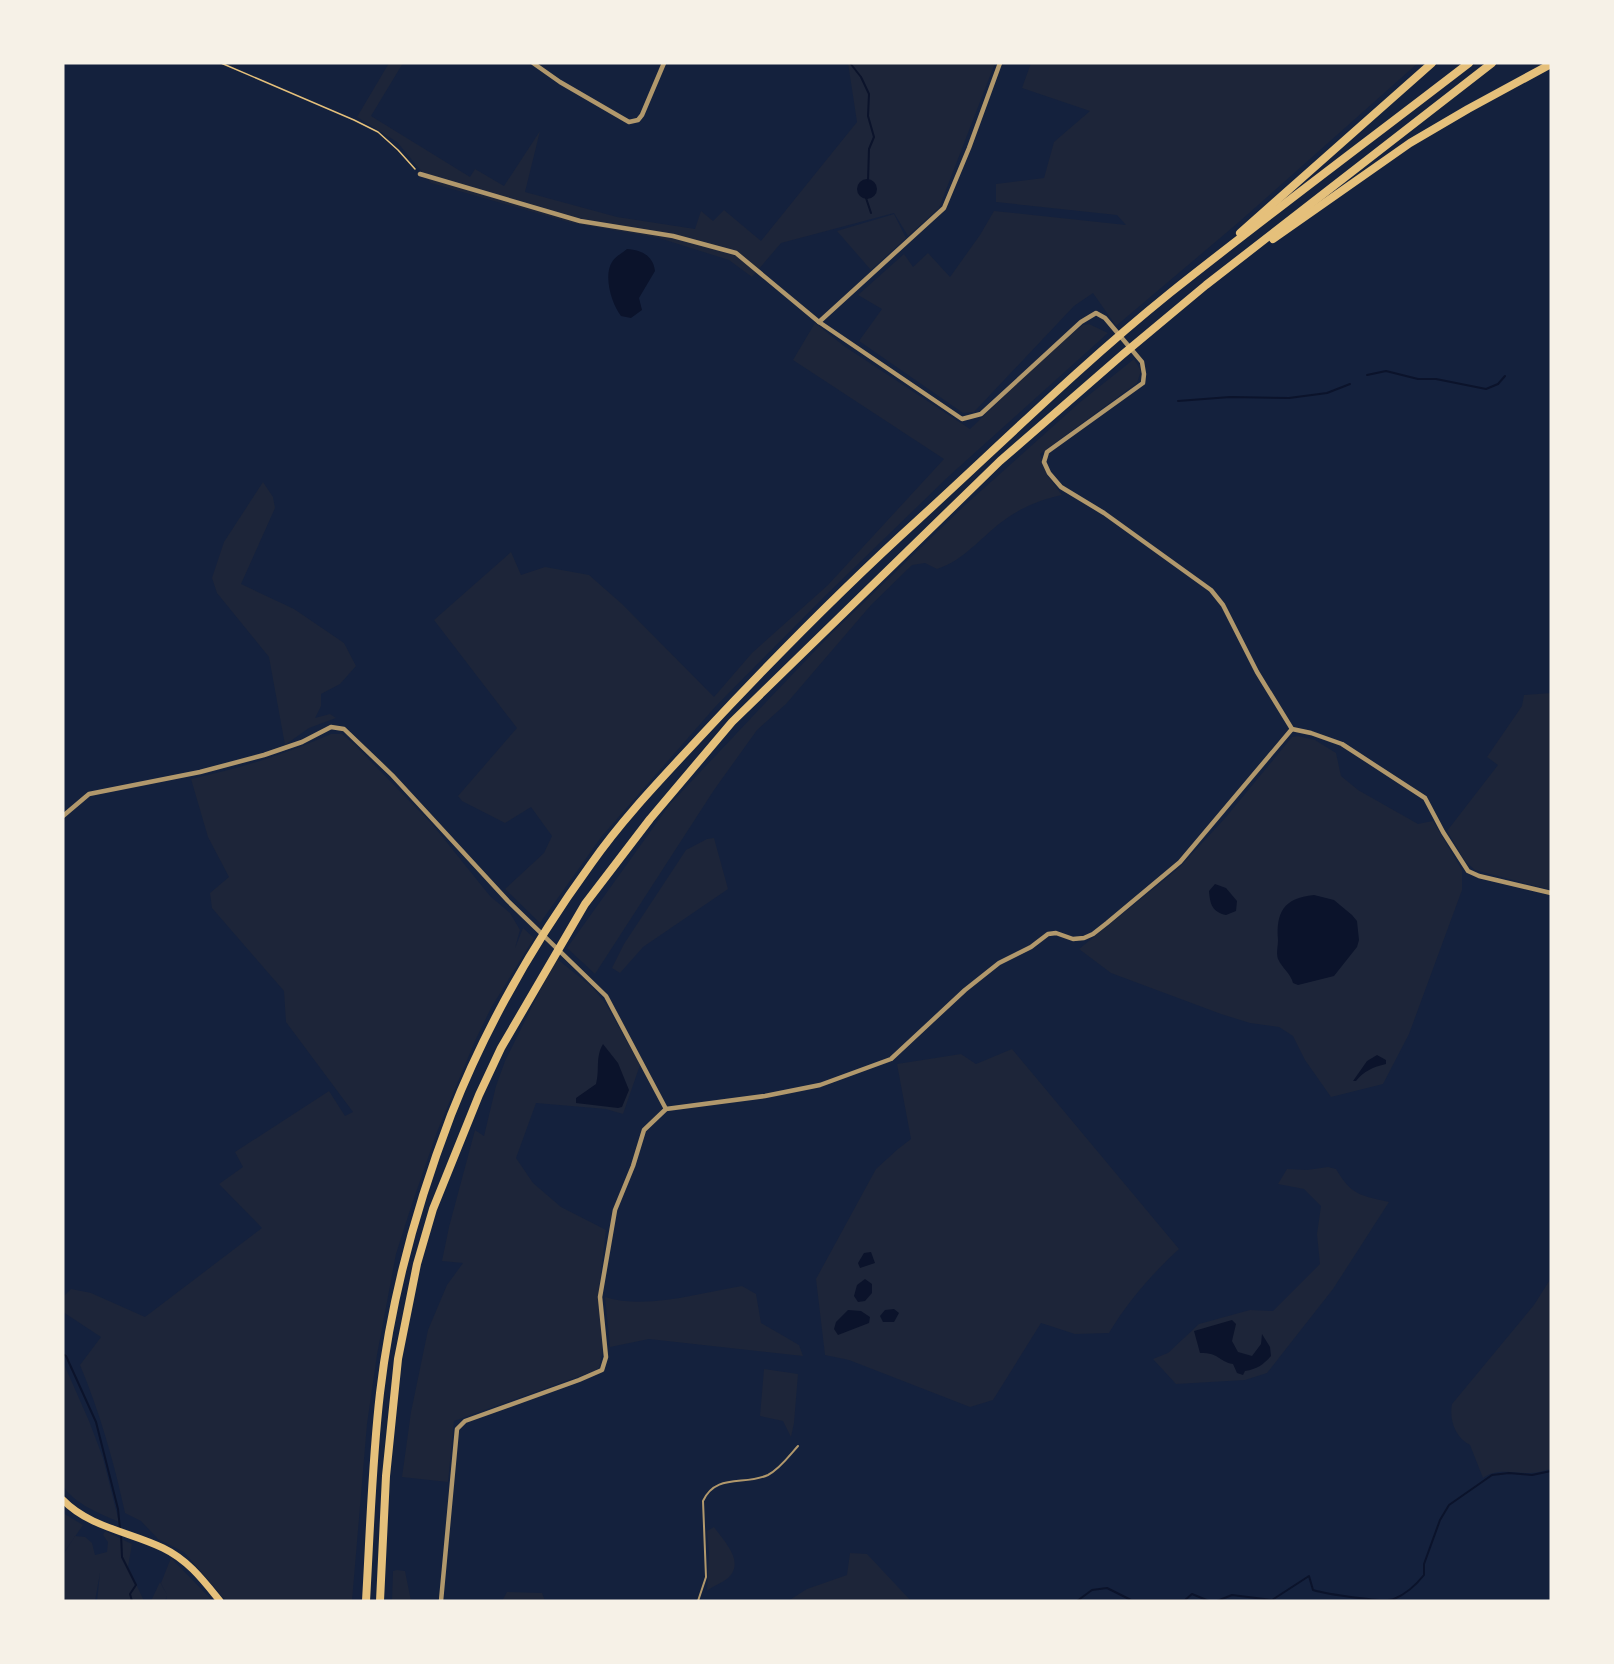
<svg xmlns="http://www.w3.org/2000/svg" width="1614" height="1664" font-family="'Work Sans',sans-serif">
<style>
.green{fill:#1d2539}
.water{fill:#0b132b}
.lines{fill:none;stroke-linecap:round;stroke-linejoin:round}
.stream{stroke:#0b132b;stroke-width:2}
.path{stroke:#e5c07b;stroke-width:1.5}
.service{stroke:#b1986c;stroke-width:2}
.minor{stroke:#b1986c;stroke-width:4.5}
.secondary{stroke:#e5c07b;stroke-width:7}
.motorway{stroke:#e5c07b;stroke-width:8}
</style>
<rect width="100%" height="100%" fill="#14213d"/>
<g class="green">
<polygon points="389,63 403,63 371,116 470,177 475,169 504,186 540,131 525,192 617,217 695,229 701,211 713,221 724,210 761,241 857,122 848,63 995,63 939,208 908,236 894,213 781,243 752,277 729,260 659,238 572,223 431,183 397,142 357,117"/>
<polygon points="1031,63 1418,63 1239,222 1116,326 1093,293 1074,306 974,412 963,413 859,341 882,309 858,295 904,254 913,267 928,253 950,277 980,235 994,211 1126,225 1117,215 996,202 996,184 1044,178 1054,142 1090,111 1022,88"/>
<polygon points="894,214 906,238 871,270 837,231"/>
<polygon points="815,323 844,346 970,429 1061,342 1083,325 1089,324 1108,333 949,476 826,595 716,706 602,836 540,923 505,889 544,853 552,836 531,807 505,823 462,801 458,796 517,728 434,620 511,552 521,575 545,567 589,575 622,604 714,697 752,653 828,585 944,459 793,360"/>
<path d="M1134,359L1141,371L1137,383L1040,454L1047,475L1062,495C1043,499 1027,505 1010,516C985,532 966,560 937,569L925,563L912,565L871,605L786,704L757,730L714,790L595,974L567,948L670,804L768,700L831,634L964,506L1079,403Z"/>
<polygon points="263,482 273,497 275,508 241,584 294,609 344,643 356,666 340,684 321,694 321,706 315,718 330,714 336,718 309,728 285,745 269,657 217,593 212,578 224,542"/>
<polygon points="1551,693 1551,890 1475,870 1465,861 1447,831 1498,765 1487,757 1522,706 1524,695"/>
<path d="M331,734H342L354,744L432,824L490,896L510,913L520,930L515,948L523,928L534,938L491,1008L475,1041L437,1132L411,1207L396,1254L377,1355L367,1424L352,1601H226L184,1552L158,1539L141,1521L125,1513C114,1462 100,1413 80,1365L101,1337L63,1312V1297L71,1289L91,1293L145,1317L262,1228L219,1184L243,1167L235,1152L329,1091L345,1116L353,1112L286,1022L284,991L212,908L210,893L229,877L208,837L191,779C241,768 283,755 331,734Z"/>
<polygon points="1298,736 1315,740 1336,753 1341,776 1358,790 1418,824 1433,821 1462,870 1462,890 1409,1034 1383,1084 1331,1097 1305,1060 1293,1036 1279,1027 1250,1023 1221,1014 1111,973 1079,949 1179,868 1226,817 1292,737"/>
<polygon points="714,838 728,889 643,947 620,973 612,968 624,944 686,850 707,839"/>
<polygon points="556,958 592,987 606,1004 640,1065 623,1114 606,1109 536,1103 516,1158 533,1183 561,1207 606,1230 598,1297 603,1351 599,1368 594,1371 454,1421 448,1482 402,1477 411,1412 428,1330 447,1285 463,1263 442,1261 449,1227 475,1130 484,1136 496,1086 505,1061"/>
<path d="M1012,1049L1179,1249C1152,1274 1128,1301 1109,1333L1075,1334L1041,1323L993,1400L970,1407L849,1360L825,1355L816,1279L876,1169L898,1149L911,1139L897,1064L961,1054L976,1064Z"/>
<path d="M1328,1167L1336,1169C1352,1196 1360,1195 1389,1202L1333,1289L1267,1373L1245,1380L1176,1384L1153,1359L1168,1353L1199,1324L1250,1310L1273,1311L1320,1264L1317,1234L1321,1206L1304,1189L1278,1184L1287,1169L1307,1170Z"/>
<path d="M1551,1278V1469C1545,1470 1538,1473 1531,1473C1514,1474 1498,1467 1483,1478L1470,1445C1455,1437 1449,1420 1452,1404L1534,1305Z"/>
<path d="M742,1286L756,1294L761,1323L799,1345L803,1356L649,1339L610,1347L605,1297C647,1310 698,1293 742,1286Z"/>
<path d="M63,1362L89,1421L103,1458L119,1522C99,1513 76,1505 63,1486Z"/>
<polygon points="764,1369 798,1374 794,1423 791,1437 783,1421 760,1416"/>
<polygon points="63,1513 83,1525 63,1554"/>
<path d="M714,1527C723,1540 746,1562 728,1578C722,1583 713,1586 707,1591L709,1553L707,1531Z"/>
<polygon points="105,1531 132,1544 128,1567 144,1601 97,1601 100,1573 95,1601 63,1601 63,1555 75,1536 85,1537 92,1543 95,1555 107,1552 108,1542 103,1535"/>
<polygon points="850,1553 867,1554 911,1601 788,1601 807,1589 847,1575"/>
<polygon points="171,1558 209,1597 213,1601 166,1601 167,1596 165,1601 151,1601 160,1582 167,1595 161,1583"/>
<polygon points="397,1570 405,1571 411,1601 392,1601 393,1571"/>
<polygon points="507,1592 542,1593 545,1601 502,1601"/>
</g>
<g class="water">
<circle cx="867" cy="189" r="10"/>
<path d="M627,249C641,250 653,255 655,271L639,298L642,310L631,318L621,316C612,305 603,276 612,262C615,257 622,253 627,249Z"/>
<path d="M1215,884L1226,888L1237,901L1236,911L1226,915C1212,912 1210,904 1209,891Z"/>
<path d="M1314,895L1334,900L1352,915L1357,921L1359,940L1357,947L1334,976L1298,985L1293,983C1291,974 1282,968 1278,959C1276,953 1278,946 1278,940C1276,913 1283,898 1314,895Z"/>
<path d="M603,1044L618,1063L629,1090L622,1107L618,1108L576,1103V1098L596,1084C600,1069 595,1058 603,1044Z"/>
<path d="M1377,1055L1386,1060V1064C1373,1067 1364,1071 1356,1081H1353L1367,1061Z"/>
<polygon points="871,1252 875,1263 860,1268 858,1263 864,1253"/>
<polygon points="865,1279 872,1284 872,1293 865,1301 858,1302 854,1296 857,1285"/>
<polygon points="894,1309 899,1313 894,1322 883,1322 880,1316 885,1310"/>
<polygon points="848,1310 861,1311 870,1317 869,1323 838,1335 834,1329 836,1322"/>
<path d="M1232,1320L1236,1324L1232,1341L1238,1352L1252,1356L1261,1344L1262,1334L1270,1347L1271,1356C1263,1365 1257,1369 1245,1371L1243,1375L1237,1373L1233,1364C1217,1361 1221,1353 1200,1353L1194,1331Z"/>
</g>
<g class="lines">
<g class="stream">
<polyline points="850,63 861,77 869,94 868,116 874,137 869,149 868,181"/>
<polyline points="866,198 871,213"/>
<polyline points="1367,375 1386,371 1418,379 1436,379 1486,389 1498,384 1505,376"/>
<polyline points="1178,401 1230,397 1289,398 1327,393 1350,384"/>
<polyline points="63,1354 66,1356 96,1422 118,1509 120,1529"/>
<polyline points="121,1534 122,1557 136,1585 130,1594 132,1601"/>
<polyline points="1042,1601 1045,1601"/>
<polyline points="1077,1601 1092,1590 1107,1588 1131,1600 1185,1600 1192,1594 1209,1601"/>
<path d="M1217,1601L1232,1595L1272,1600L1309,1576L1313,1590C1326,1594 1384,1603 1394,1599C1406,1594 1416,1585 1424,1575V1564L1440,1520L1449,1505L1492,1475L1509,1473L1532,1475L1551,1471"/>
</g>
<polyline class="path" points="221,63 354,120 378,132 398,150 415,169"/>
<path class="service" d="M698,1601L706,1577L703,1501C716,1473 744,1486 768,1475C780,1469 789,1456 798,1446"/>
<g class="minor">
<polyline points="533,63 560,82 629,122 638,120 642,115 664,63"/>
<polyline points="420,174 580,221 673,236 736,253 819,322 962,419 981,414 1081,322 1096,313 1105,318 1142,362 1144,374 1143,383 1047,452 1044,462 1049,473 1061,487 1104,513 1211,590 1223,605 1257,672 1292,729"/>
<polyline points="819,322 944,208 969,148 1000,63"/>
<polyline points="1292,729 1311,733 1342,744 1425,798 1443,832 1468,871 1479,876 1551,893"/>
<polyline points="63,816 89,794 200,772 264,755 302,742 331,727 344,729 392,775 508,901 606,996 666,1109"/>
<polyline points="441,1601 457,1429 465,1421 579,1380 602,1370 606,1357 600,1297 615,1210 633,1166 644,1130 666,1109 765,1096 820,1085 891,1059 965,990 999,963 1031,947 1048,934 1056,933 1073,939 1084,938 1093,934 1107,923 1180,862 1292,729"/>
</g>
<path class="secondary" d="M63,1500C89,1527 130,1532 163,1548C188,1560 203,1580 220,1601"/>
<g class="motorway">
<polyline points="1240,233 1432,63"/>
<polyline points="1273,239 1410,143 1468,109 1551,64"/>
<path d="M366,1601C370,1532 372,1462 380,1393C391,1298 417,1204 451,1115C486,1026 535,941 591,864C623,818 663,777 701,736C771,661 843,588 919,519C1002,443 1082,364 1170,293C1268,215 1369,140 1469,63"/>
<polyline points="380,1601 386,1476 398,1359 417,1264 433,1209 479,1095 501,1048 585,904 650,819 732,722 1000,461 1122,355 1206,285 1492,63"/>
</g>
</g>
<rect width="1614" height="1664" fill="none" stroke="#f6f1e7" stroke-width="129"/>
</svg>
